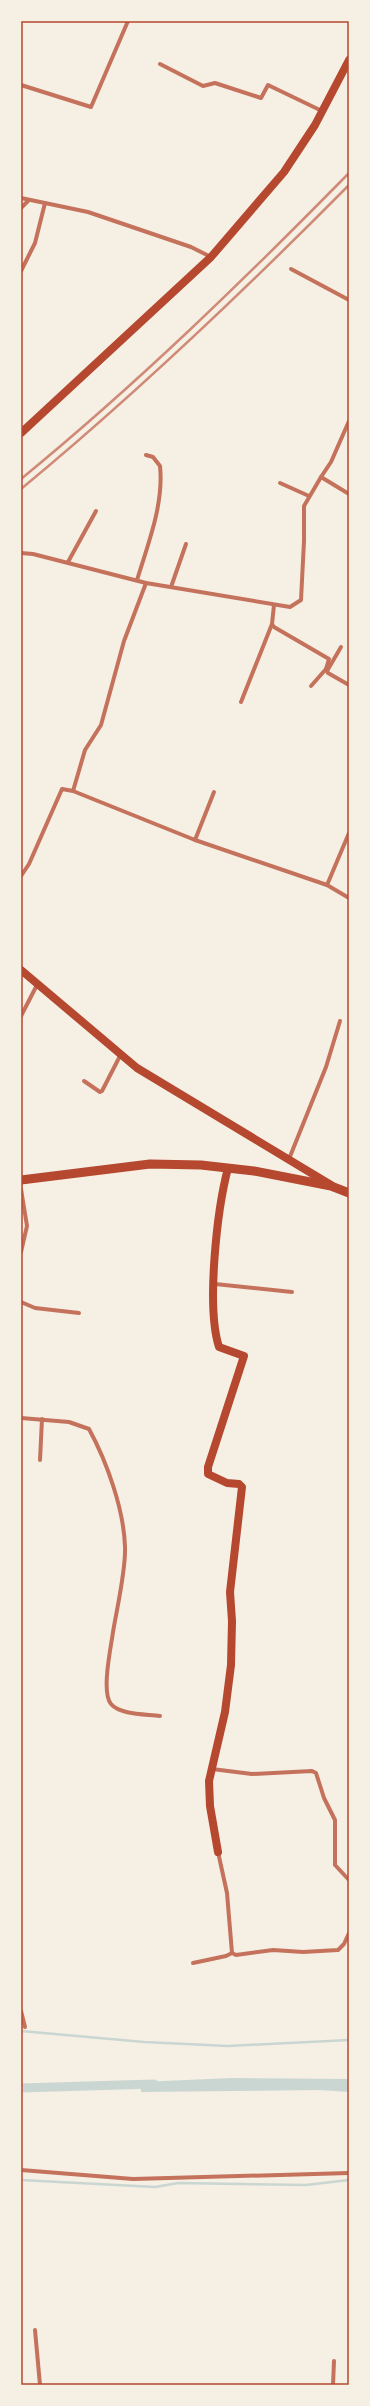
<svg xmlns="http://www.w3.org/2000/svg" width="370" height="2406" font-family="'Source Sans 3',sans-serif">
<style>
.water{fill:#c9d6d2}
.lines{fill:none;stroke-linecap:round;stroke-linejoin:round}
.stream{stroke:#c9d6d2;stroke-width:2.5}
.canal{stroke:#c9d6d2;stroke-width:9}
.minor{stroke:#c5725c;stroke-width:4}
.secondary{stroke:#b5482f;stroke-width:8}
.primary{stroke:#b5482f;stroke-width:9}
.rail{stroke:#cf8b77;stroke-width:2.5}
.neatline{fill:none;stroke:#b5482f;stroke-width:1.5}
</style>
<rect width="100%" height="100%" fill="#f6efe4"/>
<polygon class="water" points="232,2078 349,2079 349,2092 320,2090 141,2092 141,2082"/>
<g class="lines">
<g class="stream">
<polyline points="21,2031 144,2042 228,2046 349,2040"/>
<polyline points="21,2180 155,2187 178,2183 306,2185 349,2180"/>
</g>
<polyline class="canal" points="21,2088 154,2084"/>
<g class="minor">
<polyline points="160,64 203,86 215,83 261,98 268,85 322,111"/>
<polyline points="21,85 91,107 128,21"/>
<polyline points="21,198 88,212 191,247 211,257"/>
<polyline points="21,208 29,200"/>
<polyline points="291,269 349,300"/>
<polyline points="21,271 35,243 45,203"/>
<polyline points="321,477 331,462 349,421"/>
<polyline points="280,483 309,496"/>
<polyline points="21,553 33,554 146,583 290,607 301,600 304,541 304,506 321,477 349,494"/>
<polyline points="68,562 96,511"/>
<path d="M137,580C148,544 164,504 160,466L153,457L146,455"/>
<polyline points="171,587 186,544"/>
<polyline points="274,605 272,624 274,627 329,659 326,669 328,673 349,685"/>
<polyline points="327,671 341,647"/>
<polyline points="311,686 326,669"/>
<polyline points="241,702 272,624"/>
<polyline points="73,791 195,840 214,792"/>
<polyline points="195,840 327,885 349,833"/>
<polyline points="21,876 29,864 62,789 73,791 85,750 101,725 124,641 146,583"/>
<polyline points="327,885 349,898"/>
<polyline points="21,1016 38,983"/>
<polyline points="84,1081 100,1092 102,1091 121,1054"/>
<polyline points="289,1159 326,1067 340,1021"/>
<polyline points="21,1189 27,1226 21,1252"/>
<polyline points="215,1284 292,1292"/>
<polyline points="21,1302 35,1308 79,1313"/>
<path d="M21,1418L69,1422L89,1429C107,1462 124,1510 125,1547C126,1570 117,1608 113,1632C111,1647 101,1692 111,1704C120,1715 147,1714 160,1716"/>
<polyline points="40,1460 42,1419"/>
<polyline points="212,1769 252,1774 312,1771 316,1773 324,1798 335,1820 335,1865 349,1880"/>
<polyline points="232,1953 236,1955 273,1950 303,1952 338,1950 344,1944 349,1933"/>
<polyline points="193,1963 226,1956 232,1953 227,1893 218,1852"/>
<polyline points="21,2011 25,2027"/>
<polyline points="21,2170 133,2179 349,2173"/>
<polyline points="35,2330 40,2385"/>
<polyline points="333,2385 334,2361"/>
</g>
<g class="secondary">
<polyline points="21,433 211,257 284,172 315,125 349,60"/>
<polyline points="21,970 137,1068 331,1185"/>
<path d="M218,1852L210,1806L209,1781L225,1712L231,1665L232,1621L230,1592L242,1487L239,1484L227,1483L208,1474V1467L244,1356L219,1347C206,1307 217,1210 228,1168"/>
</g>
<polyline class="primary" points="21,1180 150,1164 201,1165 254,1171 331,1186 349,1193"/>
<g class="rail">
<path d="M21,479C137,384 244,280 349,173"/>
<path d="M21,489C136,394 244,291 349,185"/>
</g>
</g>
<rect width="370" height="2406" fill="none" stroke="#f6efe4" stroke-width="44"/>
<rect x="22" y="22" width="326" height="2362" class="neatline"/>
</svg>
